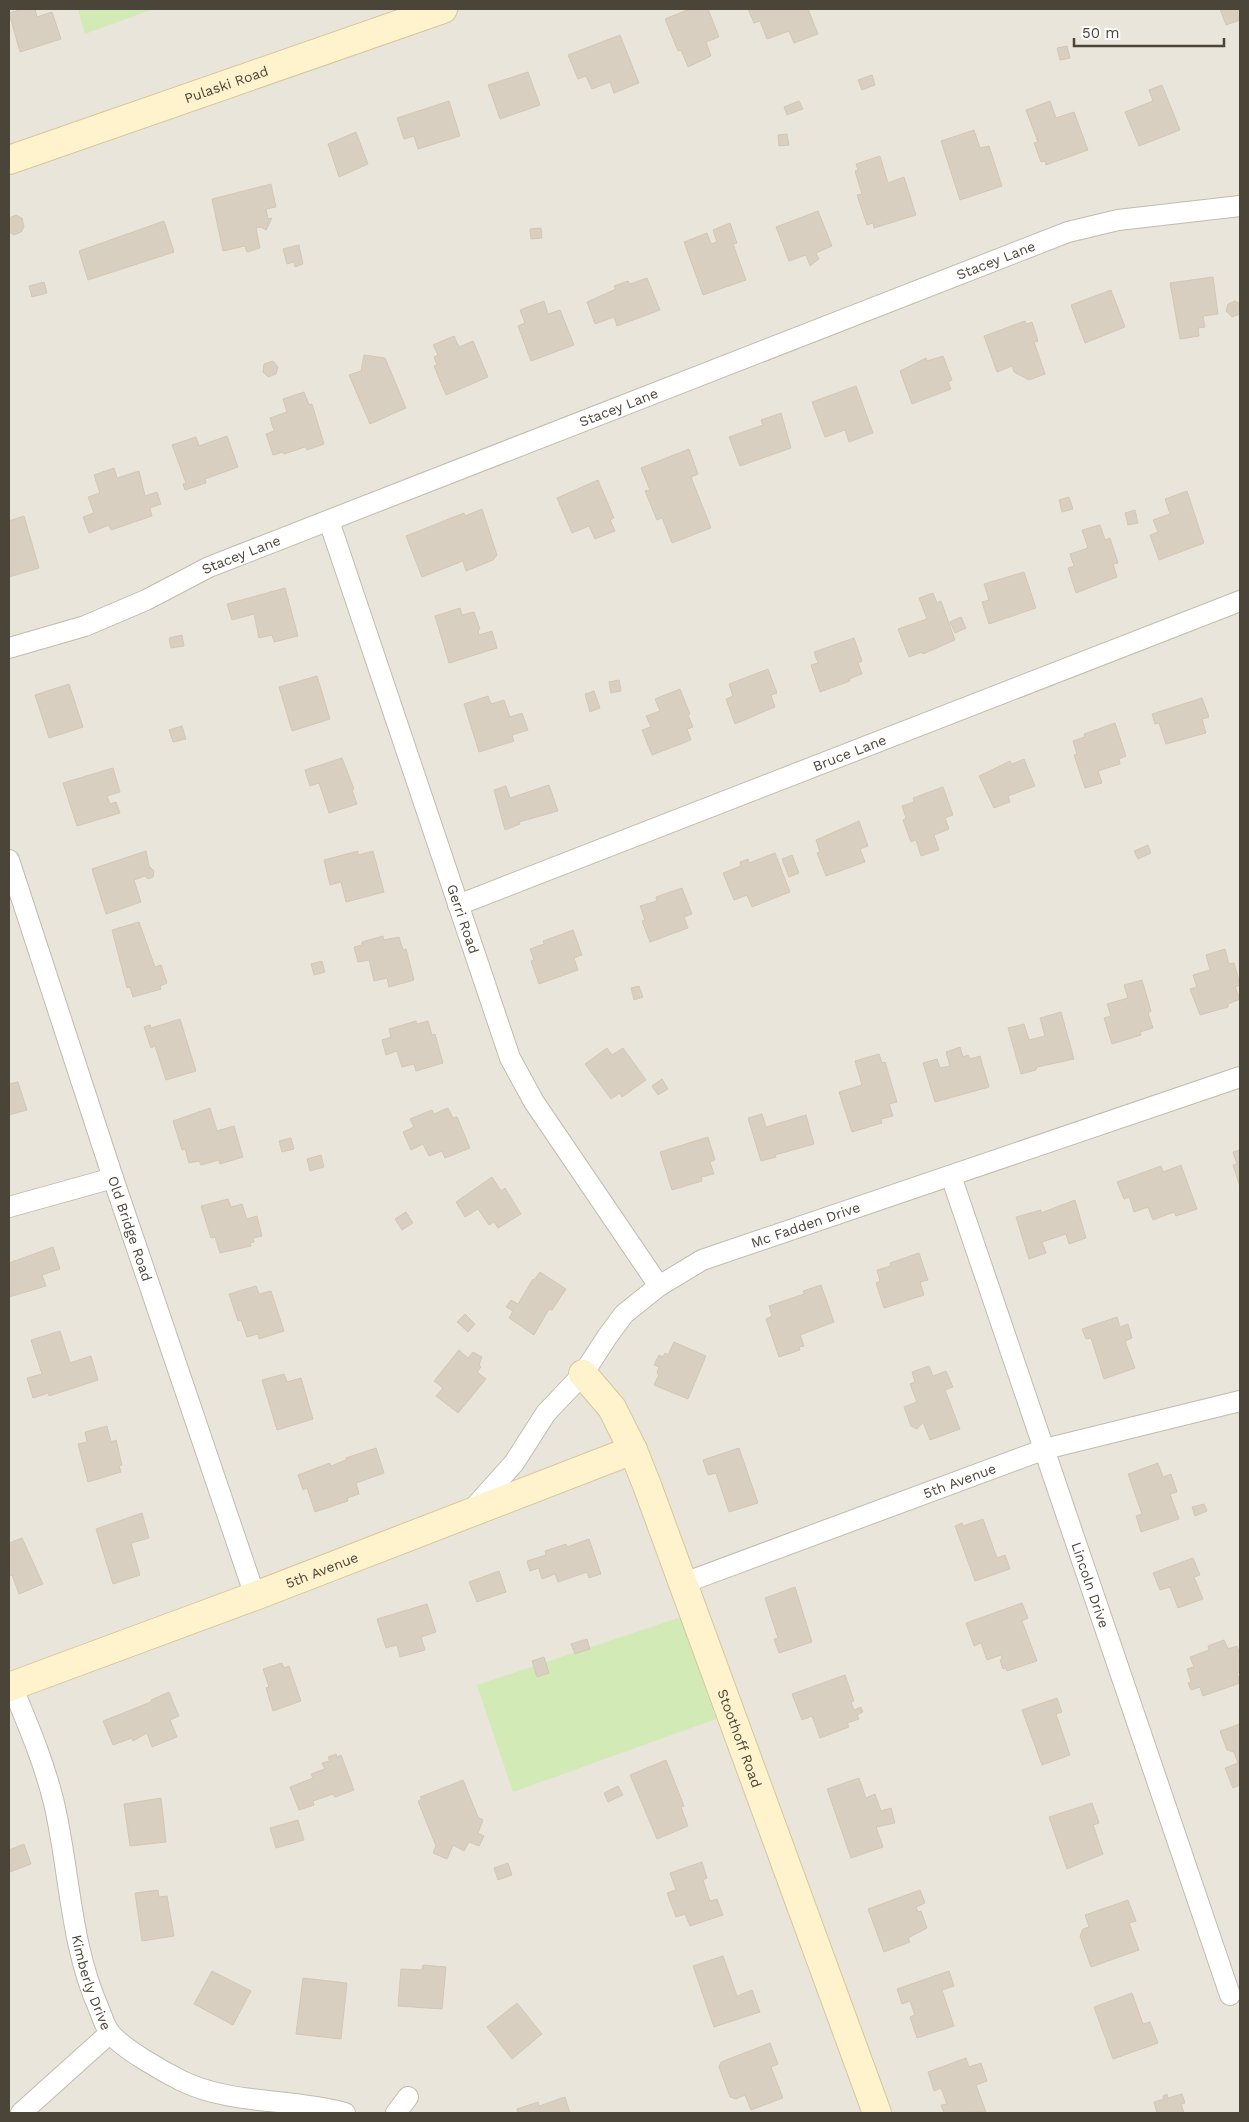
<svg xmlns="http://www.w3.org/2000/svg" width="1249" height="2122" font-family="'Work Sans',sans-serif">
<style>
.residential{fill:#eae5da}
.green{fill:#d2eab5}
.building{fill:#d8cfc1;stroke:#d3c7b4}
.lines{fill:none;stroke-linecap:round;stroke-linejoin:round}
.street-casing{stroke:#c2bbae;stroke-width:22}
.secondary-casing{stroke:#d6c79b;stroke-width:30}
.street{stroke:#fff;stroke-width:20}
.secondary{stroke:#fff3cd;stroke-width:28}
.labels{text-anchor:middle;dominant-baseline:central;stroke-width:4;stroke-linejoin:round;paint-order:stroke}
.street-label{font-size:14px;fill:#4b4439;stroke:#fff}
</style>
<rect width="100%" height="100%" fill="#f6f3ec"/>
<rect class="residential" x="9" y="9" width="1231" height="2104"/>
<g class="green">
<polygon points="78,9 153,9 85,34"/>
<polygon points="681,1617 716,1719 513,1792 477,1685"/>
</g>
<g class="building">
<polygon points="23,9 35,9 37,17 52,12 61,39 20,52 9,13"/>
<polygon points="690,9 708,9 719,37 706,42 711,56 688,67 681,50 678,51 665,19"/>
<polygon points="748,9 808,9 818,34 794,43 789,31 767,39 760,21 754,23"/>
<polygon points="1220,9 1240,9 1240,20 1226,25"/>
<polygon points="620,35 639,83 614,93 610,82 592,89 586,76 578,79 568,55"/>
<polygon points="1067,46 1070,58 1060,60 1057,48"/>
<polygon points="528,72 540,105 500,119 488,85"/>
<polygon points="872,75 875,85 862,90 858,80"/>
<polygon points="1162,85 1180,130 1139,146 1125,112 1153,101 1149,90"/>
<polygon points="449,101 460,136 418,149 414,136 404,139 397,118"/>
<polygon points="799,101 803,109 787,115 784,107"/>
<polygon points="1050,101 1056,118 1074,112 1088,150 1046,165 1045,161 1041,162 1034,143 1038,142 1026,110"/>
<polygon points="974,130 980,148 989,146 1002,186 960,200 941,141"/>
<polygon points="356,132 368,164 339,177 328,144"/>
<polygon points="787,134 789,145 779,146 778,135"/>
<polygon points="880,156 888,183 904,177 916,215 874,228 873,223 867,225 857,195 862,194 855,171 858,170 856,164"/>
<polygon points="271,184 276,207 266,209 268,219 272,218 266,230 261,227 256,228 260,248 247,252 245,246 223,251 212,199"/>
<polygon points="818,211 832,246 816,253 819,259 810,266 806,255 789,261 776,227"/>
<polygon points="16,215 22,218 24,227 21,232 14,235 9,232 9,218"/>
<polygon points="164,221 174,252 88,280 79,251"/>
<polygon points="730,223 737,243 733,244 746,280 703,295 684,242 707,233 711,244 717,242 713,230"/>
<polygon points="541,228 542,238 531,239 530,229"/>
<polygon points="299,245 303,264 295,267 294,262 287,264 283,249"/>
<polygon points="1213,277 1218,314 1203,316 1205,327 1198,328 1199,336 1180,339 1170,283"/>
<polygon points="647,278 660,310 617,326 614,317 595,324 587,302 616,289 614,286 628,281 630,284"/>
<polygon points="44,282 47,293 32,297 29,286"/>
<polygon points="1111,290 1125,327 1085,343 1071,305"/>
<polygon points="544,301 548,314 560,310 574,345 531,361 518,326 525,323 520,310"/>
<polygon points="1235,301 1240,304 1240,314 1232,317 1226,311 1228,304"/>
<polygon points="1025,321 1026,324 1032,322 1038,341 1034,342 1045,374 1029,380 1014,372 1012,366 997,372 984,336"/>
<polygon points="454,336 459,347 473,341 488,377 446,395 434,366 437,365 434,357 438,355 433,345"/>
<polygon points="364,355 385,358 406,408 370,424 349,375 361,371"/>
<polygon points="943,356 952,380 948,382 951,389 912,404 900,371 926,358 927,361"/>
<polygon points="273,361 278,367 276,374 268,377 263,372 264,364"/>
<polygon points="856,386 873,433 849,442 845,430 825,437 812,402"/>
<polygon points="304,392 309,405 312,404 324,444 307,450 305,447 284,454 283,452 273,455 266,434 274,431 270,418 287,412 283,399"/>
<polygon points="781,413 791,448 740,466 729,437 763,425 761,420"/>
<polygon points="227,436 238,467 205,479 206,483 185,490 183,484 186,483 172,445 196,437 199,446"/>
<polygon points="689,449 698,474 691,477 711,528 672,543 662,518 657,520 645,491 650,490 641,468"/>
<polygon points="114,468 117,478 139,471 145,496 157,492 161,504 150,508 152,516 111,530 109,525 89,533 83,517 94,513 88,497 100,493 94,475"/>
<polygon points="598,480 614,518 610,520 615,531 595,539 589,526 572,533 557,498"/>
<polygon points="1187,491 1204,543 1159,560 1150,535 1158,532 1153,520 1170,514 1165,499"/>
<polygon points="1069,497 1073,509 1062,512 1059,500"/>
<polygon points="482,509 497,555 493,560 466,571 463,561 422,577 406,536 464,513 465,516"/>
<polygon points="1135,510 1138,523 1128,525 1125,513"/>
<polygon points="24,516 39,568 9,577 9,521"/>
<polygon points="1100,525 1105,540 1110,538 1118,563 1113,564 1117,577 1076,593 1068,568 1074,566 1070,554 1088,548 1082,530"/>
<polygon points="1024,572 1036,608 989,624 982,602 989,600 984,584"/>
<polygon points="285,588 298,636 274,642 272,635 259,638 254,614 232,620 227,604"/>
<polygon points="933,593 937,603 941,601 955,640 923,654 922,652 909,657 898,629 927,619 919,598"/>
<polygon points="460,608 462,615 474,612 480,629 478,630 479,635 492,631 497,648 449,663 435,616"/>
<polygon points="961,617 966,628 955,633 950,622"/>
<polygon points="182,635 184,646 171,648 169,638"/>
<polygon points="854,638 862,661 858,663 862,674 849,679 850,681 820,692 811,665 818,663 814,652"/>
<polygon points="768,669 777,693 771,695 775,707 735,724 726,699 733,696 729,684"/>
<polygon points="317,676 330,719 292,731 279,687"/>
<polygon points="619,680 621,691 611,693 609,682"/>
<polygon points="69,684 83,727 49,738 35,695"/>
<polygon points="680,689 690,714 688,715 693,727 687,729 691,740 652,755 642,730 651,727 646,716 660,711 655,699"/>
<polygon points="594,691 600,708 590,712 585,694"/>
<polygon points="488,696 491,704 504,700 510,717 522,713 528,730 512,735 514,741 479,752 464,704"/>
<polygon points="1202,698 1209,717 1202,719 1206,733 1166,744 1159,723 1155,724 1152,714"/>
<polygon points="1115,723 1126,756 1119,759 1120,764 1098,771 1102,783 1085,788 1074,755 1077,754 1073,741 1085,737 1084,734"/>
<polygon points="182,726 186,739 173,742 169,730"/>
<polygon points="342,758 354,789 352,790 357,804 329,813 319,783 310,786 305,770"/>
<polygon points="1024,759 1035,786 1008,796 1010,802 994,808 979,776 1010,761 1012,764"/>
<polygon points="113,768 120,792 107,796 110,804 116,802 120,813 77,826 63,783"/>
<polygon points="549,785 558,811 519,822 520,824 505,830 494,790 506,786 510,798"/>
<polygon points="943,787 953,815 945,818 949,829 934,835 939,850 921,856 916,840 911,842 903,820 906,818 902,806 914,802 913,798"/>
<polygon points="859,821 868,846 860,849 865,862 826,876 817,853 820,852 816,840"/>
<polygon points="1148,845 1151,853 1138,859 1134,851"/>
<polygon points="146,851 149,866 154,871 153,877 148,879 145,876 134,880 141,902 106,914 92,869"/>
<polygon points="358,851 358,855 373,851 384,892 346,902 341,882 330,885 324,860"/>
<polygon points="775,853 790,892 752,907 747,895 734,900 723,873 741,866 740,862 748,859 749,863"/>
<polygon points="792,855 799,873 789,877 782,859"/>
<polygon points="682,888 692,914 684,917 688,928 650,942 642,921 645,920 640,906 657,901 656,897"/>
<polygon points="139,922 155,967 161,965 167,983 160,986 161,989 133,997 130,987 127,988 112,930"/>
<polygon points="573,930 582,955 574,958 578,970 539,984 531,961 534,960 530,949 544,944 543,941"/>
<polygon points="383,936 384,940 399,937 403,950 406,949 414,980 389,987 387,978 374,981 369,960 358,962 354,947 362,945 362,942"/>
<polygon points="1225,949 1229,964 1234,963 1240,985 1235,987 1240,999 1228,1004 1228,1007 1200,1015 1190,989 1197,987 1193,975 1210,970 1206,955"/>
<polygon points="322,961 325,972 314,975 311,964"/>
<polygon points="1142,980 1151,1011 1148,1013 1153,1028 1140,1032 1141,1035 1112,1044 1104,1018 1111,1016 1107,1004 1128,998 1124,985"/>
<polygon points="639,986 643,997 634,1000 631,988"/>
<polygon points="1061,1012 1074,1059 1037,1067 1036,1070 1021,1074 1008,1028 1024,1024 1029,1040 1045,1036 1040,1018"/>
<polygon points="180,1019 196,1071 166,1080 155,1046 151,1048 144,1027 150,1025 151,1028"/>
<polygon points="416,1021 417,1024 428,1021 432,1035 435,1034 443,1063 416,1071 414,1064 402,1067 397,1051 386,1055 382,1040 391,1037 389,1029"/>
<polygon points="960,1047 963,1057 968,1055 970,1059 980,1056 989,1087 935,1102 923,1063 937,1059 940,1068 950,1066 946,1052"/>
<polygon points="607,1048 612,1055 623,1048 646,1080 622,1097 620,1093 611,1099 585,1064"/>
<polygon points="879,1054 882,1063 885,1062 897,1102 889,1104 893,1116 881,1119 882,1123 852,1132 839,1092 862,1085 855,1061"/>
<polygon points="662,1079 668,1089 658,1095 652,1086"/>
<polygon points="18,1082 27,1110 9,1115 9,1084"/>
<polygon points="210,1108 217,1131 234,1126 243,1157 220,1164 219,1160 201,1165 199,1161 189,1163 185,1149 182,1150 173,1121"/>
<polygon points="448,1108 453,1118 457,1117 470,1148 445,1158 442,1151 429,1156 423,1144 411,1150 403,1132 414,1127 410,1119 432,1110 434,1114"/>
<polygon points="762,1114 766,1127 806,1115 814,1144 775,1155 776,1157 761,1161 748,1118"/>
<polygon points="708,1137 715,1160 710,1162 714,1174 701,1177 702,1181 672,1190 660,1152"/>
<polygon points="291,1138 294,1149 282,1152 279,1141"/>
<polygon points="1240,1150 1240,1187 1233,1165 1237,1164 1233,1152"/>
<polygon points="321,1155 324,1167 310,1171 307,1159"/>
<polygon points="1181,1165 1197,1209 1176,1216 1174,1212 1153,1220 1148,1207 1134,1212 1129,1197 1124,1199 1117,1182 1161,1166 1163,1172"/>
<polygon points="492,1177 501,1191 505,1188 521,1214 498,1228 494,1222 489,1225 478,1209 465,1217 456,1202"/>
<polygon points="228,1199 231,1207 242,1204 247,1219 257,1216 262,1236 253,1238 254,1242 250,1243 251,1246 220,1253 215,1237 211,1238 201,1206"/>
<polygon points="1075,1200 1086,1238 1069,1244 1066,1234 1042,1242 1046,1253 1029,1259 1016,1217 1041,1210 1041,1213"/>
<polygon points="406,1212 413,1223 402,1230 395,1219"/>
<polygon points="53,1247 60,1269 42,1275 46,1286 9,1297 9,1263"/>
<polygon points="919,1253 928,1280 920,1282 924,1295 884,1308 876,1283 880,1281 877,1270 891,1266 890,1263"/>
<polygon points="540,1272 566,1289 552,1310 549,1309 534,1335 509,1318 513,1311 506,1307 511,1300 518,1304 533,1279 534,1280"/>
<polygon points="821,1285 834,1322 800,1335 804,1346 799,1347 800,1350 779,1357 766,1319 772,1316 769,1306 804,1294 803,1291"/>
<polygon points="256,1286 259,1294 271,1291 284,1331 259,1339 258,1334 247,1337 241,1320 238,1321 229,1294"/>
<polygon points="465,1314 475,1324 468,1332 457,1322"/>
<polygon points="1117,1317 1120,1327 1128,1324 1132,1338 1125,1341 1135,1368 1104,1379 1091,1338 1086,1339 1082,1329"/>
<polygon points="60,1331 70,1363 91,1356 98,1380 49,1396 48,1393 33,1398 27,1378 42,1374 31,1340"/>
<polygon points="674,1342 706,1356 688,1399 654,1385 659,1374 657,1373 659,1367 654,1365 659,1355 663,1357 665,1353 668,1355"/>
<polygon points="459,1350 468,1358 473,1352 482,1357 479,1365 481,1367 477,1372 486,1379 458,1413 436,1396 443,1388 434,1381"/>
<polygon points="929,1366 933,1376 946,1371 953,1387 945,1390 960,1429 930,1440 923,1422 917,1429 911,1426 904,1407 917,1402 910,1384 915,1382 912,1372"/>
<polygon points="284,1374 287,1382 301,1378 313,1419 277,1430 262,1380"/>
<polygon points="107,1426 111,1442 116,1440 122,1465 119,1466 121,1472 88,1482 78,1444 87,1442 85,1432"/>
<polygon points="376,1448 384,1473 356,1483 359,1494 347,1498 348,1501 315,1512 307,1488 303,1490 298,1475 330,1463 331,1466 346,1460 346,1458"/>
<polygon points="739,1448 758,1503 729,1512 716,1473 708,1475 703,1460"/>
<polygon points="1158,1463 1163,1477 1171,1474 1177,1492 1170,1494 1179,1519 1141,1532 1136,1516 1142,1514 1128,1474"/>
<polygon points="1204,1504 1207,1511 1195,1516 1192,1507"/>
<polygon points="142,1513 149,1538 131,1543 140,1575 113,1584 96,1529"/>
<polygon points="983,1519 997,1558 1005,1555 1010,1569 975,1581 955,1526 962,1523 963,1526"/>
<polygon points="22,1538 43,1584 19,1594 12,1575 9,1576 9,1543"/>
<polygon points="589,1539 601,1574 589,1578 587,1572 558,1582 555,1574 542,1579 539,1568 530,1571 527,1561 546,1555 545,1551 566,1544 567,1547"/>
<polygon points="1193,1558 1200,1575 1194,1577 1203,1599 1178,1608 1170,1587 1160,1590 1153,1573"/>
<polygon points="499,1571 506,1592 477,1602 469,1582"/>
<polygon points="795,1587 812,1642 779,1653 774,1639 778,1638 765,1598"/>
<polygon points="1022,1603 1028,1618 1022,1621 1037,1661 1007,1671 1006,1668 1003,1669 1000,1660 1002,1659 1001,1655 987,1660 981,1643 974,1646 966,1623"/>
<polygon points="427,1604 436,1632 421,1637 425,1650 400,1657 397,1645 386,1648 377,1619"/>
<polygon points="587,1639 590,1649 575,1654 571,1644"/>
<polygon points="1224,1640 1228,1649 1237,1646 1240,1655 1240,1672 1237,1673 1240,1683 1203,1696 1200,1687 1191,1690 1188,1683 1191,1682 1187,1669 1194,1667 1190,1657 1209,1650 1208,1646"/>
<polygon points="544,1657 549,1673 537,1677 532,1661"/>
<polygon points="282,1663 284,1668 289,1666 301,1701 273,1711 266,1688 269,1687 263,1669"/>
<polygon points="845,1675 854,1701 851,1702 854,1710 861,1707 863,1712 857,1715 859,1719 847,1723 849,1727 820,1738 812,1716 802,1720 792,1694"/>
<polygon points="169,1692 179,1716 170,1720 177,1737 152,1747 147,1733 133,1741 132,1738 113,1745 103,1721 151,1702 151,1700"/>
<polygon points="1057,1698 1062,1712 1056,1714 1070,1755 1042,1765 1022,1710"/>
<polygon points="1240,1724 1240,1785 1233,1788 1225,1768 1238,1763 1234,1752 1227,1750 1220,1731"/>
<polygon points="336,1754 337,1757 341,1755 354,1790 335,1797 333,1794 313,1801 314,1805 299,1810 290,1787 313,1778 311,1774 325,1769 322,1763 330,1761 328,1757"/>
<polygon points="666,1760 684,1806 681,1807 688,1826 657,1839 630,1775"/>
<polygon points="859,1778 866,1798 875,1794 881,1811 891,1808 895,1823 876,1827 883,1847 851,1858 827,1789"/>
<polygon points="463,1780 478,1817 483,1820 478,1833 484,1836 479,1846 469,1842 464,1851 453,1845 447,1859 433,1853 436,1846 418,1801 422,1799 420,1797"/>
<polygon points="618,1786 623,1795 608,1802 604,1793"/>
<polygon points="161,1798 166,1842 130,1846 124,1804"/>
<polygon points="1092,1803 1099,1823 1093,1825 1103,1854 1067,1869 1049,1817"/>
<polygon points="298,1820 304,1840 276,1848 270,1828"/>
<polygon points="24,1844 31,1864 10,1872 9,1850"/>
<polygon points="702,1862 707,1878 703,1880 710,1901 717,1899 723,1915 690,1926 685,1914 676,1917 667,1893 676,1890 670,1873"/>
<polygon points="508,1863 512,1875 498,1880 494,1868"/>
<polygon points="158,1890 159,1897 167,1896 174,1936 142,1941 135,1893"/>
<polygon points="920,1890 925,1903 916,1907 918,1912 921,1911 927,1928 908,1938 910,1942 884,1952 868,1909"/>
<polygon points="1128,1900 1136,1921 1129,1923 1139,1950 1091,1967 1080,1936 1083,1929 1089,1927 1085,1915"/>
<polygon points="723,1956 737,1996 752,1990 760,2012 714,2027 693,1966"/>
<polygon points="423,1965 446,1967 442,2009 398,2006 401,1969 422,1970"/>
<polygon points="212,1971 251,1991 233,2025 194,2004"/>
<polygon points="949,1971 954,1986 942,1990 954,2026 917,2038 910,2017 915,2015 910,2001 902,2004 897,1989"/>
<polygon points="303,1978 347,1983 341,2039 296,2034"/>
<polygon points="1132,1993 1143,2024 1150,2022 1158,2043 1113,2059 1094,2007"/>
<polygon points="517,2003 542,2034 512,2059 487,2027"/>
<polygon points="770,2043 778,2064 771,2067 783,2098 751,2110 745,2095 736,2099 730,2097 719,2067 721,2062"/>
<polygon points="966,2058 969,2067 981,2063 987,2081 976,2085 986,2112 944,2113 941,2105 947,2104 941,2088 934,2091 928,2072"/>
<polygon points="1167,2094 1168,2098 1182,2094 1185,2103 1181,2104 1184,2113 1157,2113 1154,2102 1164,2099 1163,2096"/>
<polygon points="565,2097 570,2113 518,2113 517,2109 538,2102 539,2106"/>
</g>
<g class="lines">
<g class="street-casing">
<g id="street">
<path id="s1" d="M329,521L510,1058L534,1102L659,1286"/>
<path id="s2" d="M9,648L85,626L146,600L209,567L1068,232L1118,220L1240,206"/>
<path id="s3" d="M9,860L113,1178L255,1596"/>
<path id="s4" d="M458,905L1240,601"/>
<path id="s5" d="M951,1176L1230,1995"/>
<polyline points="9,1207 113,1178"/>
<path id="s6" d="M470,1512L514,1463L546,1413L583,1374L607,1337L624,1314L659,1286L702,1260L1240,1077"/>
<path id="s7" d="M684,1583L1045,1449L1240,1401"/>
<path id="s8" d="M12,1686C28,1725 44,1762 54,1803C70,1872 70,1944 99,2009C102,2016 105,2027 110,2033C123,2049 164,2072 182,2081C232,2105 292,2098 345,2113"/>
<polyline points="21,2113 110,2033"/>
<polyline points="396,2113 408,2097"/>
</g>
</g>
<g class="secondary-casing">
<g id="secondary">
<path id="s9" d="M9,160L443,9"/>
<path id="s10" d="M583,1374L612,1408L633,1450L648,1488L877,2113"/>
<path id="s11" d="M9,1687L255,1596L633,1450"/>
</g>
</g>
<use href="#street" class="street"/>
<use href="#secondary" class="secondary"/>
</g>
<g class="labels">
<g class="street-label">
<text stroke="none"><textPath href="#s9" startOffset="230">Pulaski Road</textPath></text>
<text stroke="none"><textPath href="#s2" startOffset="1061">Stacey Lane</textPath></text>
<text stroke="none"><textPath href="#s2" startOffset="656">Stacey Lane</textPath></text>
<text stroke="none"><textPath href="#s2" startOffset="251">Stacey Lane</textPath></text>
<text stroke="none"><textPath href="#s4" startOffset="420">Bruce Lane</textPath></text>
<text stroke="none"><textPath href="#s1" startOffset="420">Gerri Road</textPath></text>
<text stroke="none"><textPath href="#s6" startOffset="456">Mc Fadden Drive</textPath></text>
<text stroke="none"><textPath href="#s3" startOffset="388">Old Bridge Road</textPath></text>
<text stroke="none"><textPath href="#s7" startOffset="294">5th Avenue</textPath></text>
<text stroke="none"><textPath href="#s11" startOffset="334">5th Avenue</textPath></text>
<text stroke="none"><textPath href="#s5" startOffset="432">Lincoln Drive</textPath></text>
<text stroke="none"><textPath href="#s10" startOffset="399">Stoothoff Road</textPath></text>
<text stroke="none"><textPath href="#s8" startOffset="308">Kimberly Drive</textPath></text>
</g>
</g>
<rect width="1249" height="2122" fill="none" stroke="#4b4439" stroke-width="20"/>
<path d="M1074 38v8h150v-8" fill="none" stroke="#4b4439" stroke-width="2.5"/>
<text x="1082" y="38" font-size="15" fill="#4b4439" stroke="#ffffff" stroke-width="4" paint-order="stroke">50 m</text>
</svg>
